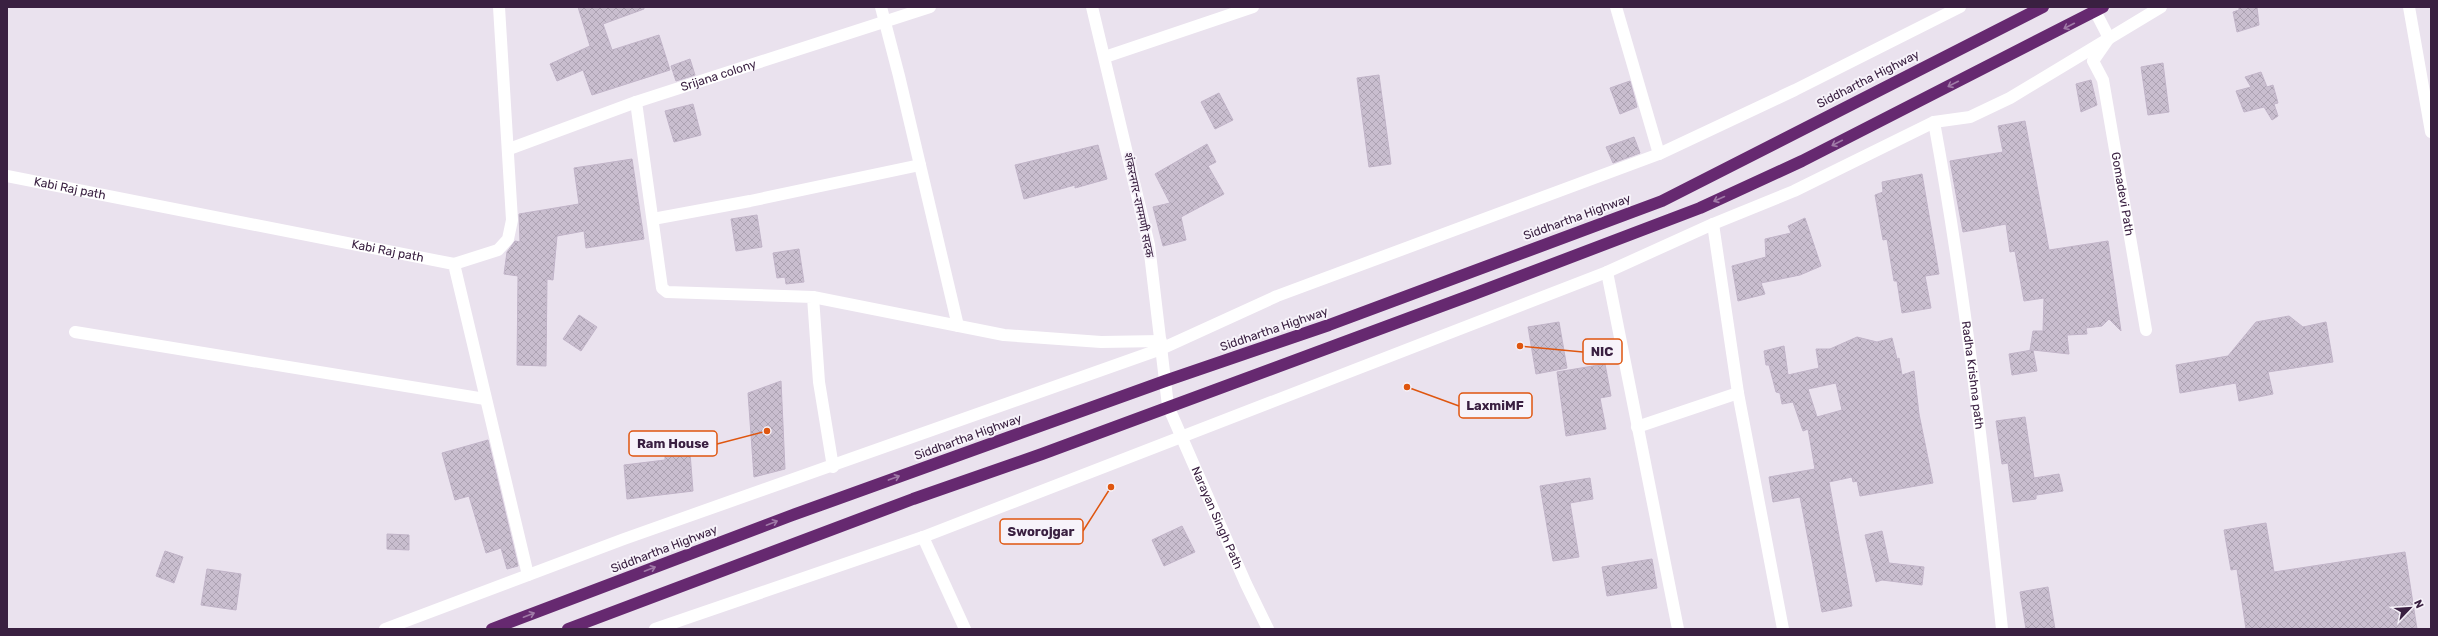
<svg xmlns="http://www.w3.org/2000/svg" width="2438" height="636" font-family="Rubik,'Noto Sans Devanagari',sans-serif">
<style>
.building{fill:url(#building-cross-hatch);stroke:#c1b4c8;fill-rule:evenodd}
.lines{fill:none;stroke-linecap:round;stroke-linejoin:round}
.minor{stroke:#fff;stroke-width:12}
.highway{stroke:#662970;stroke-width:12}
.oneway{stroke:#a07aa7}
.labels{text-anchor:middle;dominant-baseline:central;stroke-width:4;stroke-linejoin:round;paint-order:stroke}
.street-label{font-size:12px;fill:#3a2041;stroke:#f7f3fa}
.leader{fill:none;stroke:#df560f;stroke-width:1.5}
.callout-dot{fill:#df560f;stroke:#f7f3fa;stroke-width:1.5}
.callout{fill:#f7f3fa;stroke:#df560f;stroke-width:1.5}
.callout-label{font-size:13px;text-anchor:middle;font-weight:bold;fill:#3a2041}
</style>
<defs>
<pattern id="building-cross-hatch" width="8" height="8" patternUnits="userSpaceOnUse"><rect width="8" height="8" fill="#c9becf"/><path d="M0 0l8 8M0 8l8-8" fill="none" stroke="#ada3b3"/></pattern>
</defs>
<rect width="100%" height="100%" fill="#eae2ee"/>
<g class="building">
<polygon points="578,7 644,7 644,9 603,24 612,50 659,35 670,70 592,95 583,70 557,81 550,64 590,46"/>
<polygon points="2239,7 2257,7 2259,25 2237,32 2233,12 2239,10"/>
<polygon points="690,59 695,75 676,81 671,66"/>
<polygon points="2163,63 2169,112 2148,115 2141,67"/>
<polygon points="2261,72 2267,87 2273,85 2278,103 2274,104 2278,116 2272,120 2264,107 2244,112 2236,91 2251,87 2245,77"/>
<polygon points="1379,75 1391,164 1369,167 1357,78"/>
<polygon points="2091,80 2097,105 2081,112 2076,84"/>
<polygon points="1630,81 1637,107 1620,114 1610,88"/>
<polygon points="1219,93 1233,120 1215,129 1201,102"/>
<polygon points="693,104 701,135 674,142 665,111"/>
<polygon points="2025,121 2049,250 2108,241 2121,331 2109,319 2102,326 2086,328 2087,334 2067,335 2069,354 2033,350 2037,371 2012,375 2009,354 2032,350 2030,350 2033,331 2043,331 2044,298 2024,301 2015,251 2010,252 2006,224 1963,232 1950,161 2003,152 1998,126"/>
<polygon points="1634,137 1640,153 1613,163 1606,147"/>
<polygon points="1207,144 1216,162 1208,166 1224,194 1181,217 1186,240 1163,246 1153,207 1170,203 1155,174"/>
<polygon points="1098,145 1107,179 1075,188 1075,185 1024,199 1015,165"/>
<polygon points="632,159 644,239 586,248 584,231 557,236 553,280 547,279 546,366 517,365 518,276 504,274 507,252 515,241 520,242 519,214 579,204 574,168"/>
<polygon points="1922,174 1939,274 1925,276 1931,308 1902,313 1897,281 1894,281 1887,239 1883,240 1875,195 1883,192 1882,182"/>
<polygon points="757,215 762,247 736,251 731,219"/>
<polygon points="1805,218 1821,266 1800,275 1761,283 1765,294 1738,301 1732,266 1766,257 1765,239 1791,233 1788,226"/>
<polygon points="799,249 804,282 786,284 785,277 777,278 773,253"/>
<polygon points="579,315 597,327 581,351 563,339"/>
<polygon points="2289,316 2303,327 2326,322 2333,362 2268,372 2273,394 2239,401 2236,383 2180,393 2176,365 2228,356 2256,322"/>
<polygon points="1559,322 1567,368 1536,374 1528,327"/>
<path d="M1857,337L1877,342L1892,338L1897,359L1899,358L1902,375L1914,371L1919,414L1933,483L1860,496L1857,481L1853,482L1852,477L1829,482L1852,606L1822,612L1800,497L1773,502L1769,477L1815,469L1808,429L1803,431L1793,402L1782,404L1780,393L1776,392L1769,365H1766L1764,351L1784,346L1788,375L1819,368L1816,349H1830ZM1836,383L1842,410L1817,417L1808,389Z"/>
<polygon points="1605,364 1611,396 1600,398 1606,429 1566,436 1557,372"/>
<polygon points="781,381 785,469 754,477 748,393"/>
<polygon points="2025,417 2034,478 2059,474 2063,491 2036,495 2036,499 2013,502 2008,463 2002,464 1996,421"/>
<polygon points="488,440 518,566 507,569 501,548 486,553 469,496 455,500 442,453"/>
<polygon points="690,453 693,491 627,499 624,465 665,460 665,455"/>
<polygon points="1590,478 1593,499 1570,503 1579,557 1553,561 1540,486"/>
<polygon points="2266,523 2274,572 2405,552 2417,629 2246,629 2237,569 2231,570 2224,530"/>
<polygon points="1182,526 1195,552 1164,566 1152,540"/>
<polygon points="1882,531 1889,563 1924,567 1922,585 1882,580 1876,582 1865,535"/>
<polygon points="387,534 409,535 409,550 387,549"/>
<polygon points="165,551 183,557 174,583 156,576"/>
<polygon points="1652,559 1657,588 1607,596 1602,567"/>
<polygon points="207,569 241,574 236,610 201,605"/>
<polygon points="2048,587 2055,629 2026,629 2020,592"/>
</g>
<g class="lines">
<g class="minor">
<polyline points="881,7 899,76 958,326"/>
<path id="s1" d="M1092,7L1149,245L1168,406L1246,584L1268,629"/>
<polyline points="1616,7 1659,154"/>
<path id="s2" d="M2093,7L2109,38L2093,61L2103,80L2146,330"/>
<polyline points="2409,7 2431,132"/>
<polyline points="1105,57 1253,7"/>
<polyline points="636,102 662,288 667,292 813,297 819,382 833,467"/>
<path id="s3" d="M1934,122C1965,290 1984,459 2002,629"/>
<path id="s4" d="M509,149L636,102L930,7"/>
<path id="s5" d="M7,176L454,264L528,575"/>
<polyline points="653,219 750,201 920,165"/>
<polyline points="1713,224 1738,393 1783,629"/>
<polyline points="454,264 498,250 508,239 512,220 499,7"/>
<polyline points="1607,272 1678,629"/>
<polyline points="813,297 1004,335 1101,342 1161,341"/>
<polyline points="75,332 485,399"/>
<polyline points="1637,427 1738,393"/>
<polyline points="923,537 965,629"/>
<polyline points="385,629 624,539 1161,349 1277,296 1659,154 1795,90 1960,7"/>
<polyline points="655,629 923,537 1607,272 1713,224 1794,191 1934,122 1970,117 2010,98 2161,7"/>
</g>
<g class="highway">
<polyline points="492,629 790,516 1165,381 1329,325 1662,201 2043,7"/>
<polyline points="568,629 913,499 1042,454 1474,294 1700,208 1802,161 2103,7"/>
</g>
</g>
<defs><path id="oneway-shaft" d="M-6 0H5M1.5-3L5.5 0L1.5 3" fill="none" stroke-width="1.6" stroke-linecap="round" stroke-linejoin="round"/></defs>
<g class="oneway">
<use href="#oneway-shaft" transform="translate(2069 26) rotate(153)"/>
<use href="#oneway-shaft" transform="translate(1953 84) rotate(153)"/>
<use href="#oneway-shaft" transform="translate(1837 143) rotate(153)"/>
<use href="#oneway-shaft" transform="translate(1719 199) rotate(156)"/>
<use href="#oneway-shaft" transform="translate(894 478) rotate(-20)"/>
<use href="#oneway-shaft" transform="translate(772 523) rotate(-21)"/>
<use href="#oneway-shaft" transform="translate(650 569) rotate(-21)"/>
<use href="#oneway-shaft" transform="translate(529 615) rotate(-21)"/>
</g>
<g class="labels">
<g class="street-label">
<text stroke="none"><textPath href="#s4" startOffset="222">Srijana colony</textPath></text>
<text transform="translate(1868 79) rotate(-27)">Siddhartha Highway</text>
<text stroke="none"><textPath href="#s5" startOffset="64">Kabi Raj path</textPath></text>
<text stroke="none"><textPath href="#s2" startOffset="200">Gomadevi Path</textPath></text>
<text transform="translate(1139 205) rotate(78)">शंकरनगर-राममणी सदक</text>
<text transform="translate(1577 217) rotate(-20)">Siddhartha Highway</text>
<text stroke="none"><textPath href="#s5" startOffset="388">Kabi Raj path</textPath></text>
<text transform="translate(1274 329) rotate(-19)">Siddhartha Highway</text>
<text stroke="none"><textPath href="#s3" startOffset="256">Radha Krishna path</textPath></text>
<text transform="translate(968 437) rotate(-20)">Siddhartha Highway</text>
<text stroke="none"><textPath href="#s1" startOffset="529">Narayan Singh Path</textPath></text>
<text transform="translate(664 549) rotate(-21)">Siddhartha Highway</text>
</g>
</g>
<path class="leader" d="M1520 346L1583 352M1407 387L1459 406M767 431L717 444M1111 487L1083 531"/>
<g class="callout-dot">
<circle cx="1520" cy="346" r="4"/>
<circle cx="1407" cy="387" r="4"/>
<circle cx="767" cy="431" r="4"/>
<circle cx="1111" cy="487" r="4"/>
</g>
<g class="callout">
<rect x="1583" y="339" width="39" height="25" rx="4"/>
<rect x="1459" y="393" width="73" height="25" rx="4"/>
<rect x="629" y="431" width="88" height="25" rx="4"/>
<rect x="1000" y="519" width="83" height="25" rx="4"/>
</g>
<g class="callout-label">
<text x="1602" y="356">NIC</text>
<text x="1495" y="410">LaxmiMF</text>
<text x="673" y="448">Ram House</text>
<text x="1041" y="536">Sworojgar</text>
</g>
<rect width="2438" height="636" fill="none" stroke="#3a2041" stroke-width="16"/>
<g transform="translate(2410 608) rotate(65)" stroke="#f7f3fa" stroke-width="3" paint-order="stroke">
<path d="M0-3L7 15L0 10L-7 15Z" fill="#3a2041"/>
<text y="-6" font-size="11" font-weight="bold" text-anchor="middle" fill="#3a2041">N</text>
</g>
</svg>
